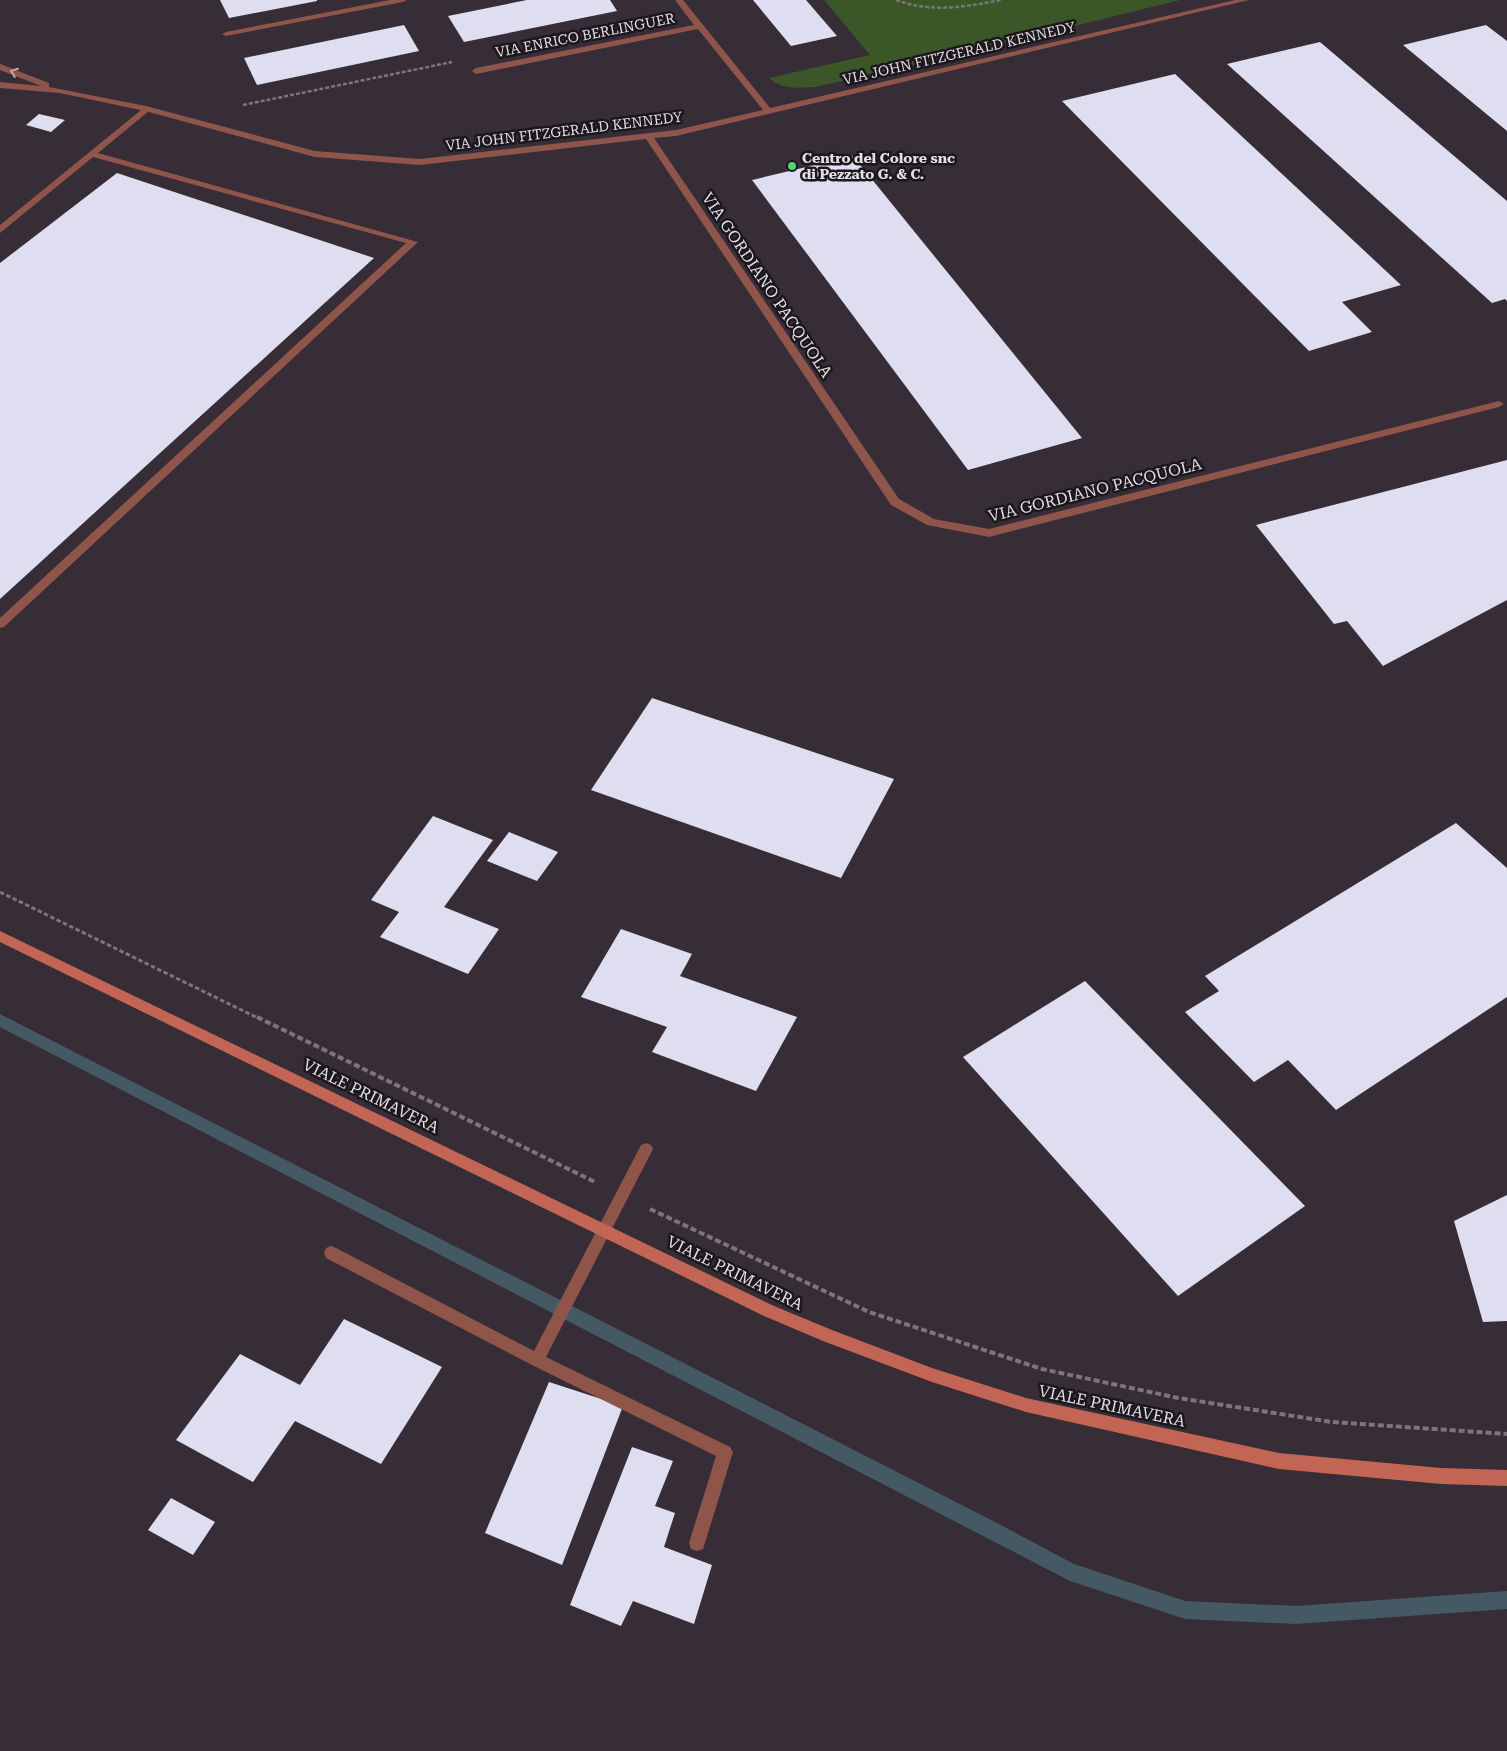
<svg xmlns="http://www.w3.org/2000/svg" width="1507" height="1751" font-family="'Roboto Serif',serif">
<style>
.green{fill:#3b5727}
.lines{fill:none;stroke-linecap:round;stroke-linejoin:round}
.stream{fill:#455965;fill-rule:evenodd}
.building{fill:#dedef0}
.path-far2{stroke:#7c757d;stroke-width:2.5;stroke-dasharray:4 2;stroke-linecap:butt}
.path-far1{stroke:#7c757d;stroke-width:3;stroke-dasharray:4.5 2.5;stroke-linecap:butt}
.path{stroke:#7c757d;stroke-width:4;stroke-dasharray:6 3;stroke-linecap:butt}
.lane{fill:#8f544a;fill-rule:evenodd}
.street{fill:#8f544a;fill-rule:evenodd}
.secondary{fill:#c26555;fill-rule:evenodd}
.oneway{stroke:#c3a8a8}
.poi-dot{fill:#4cd677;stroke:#1b171c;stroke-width:2}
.labels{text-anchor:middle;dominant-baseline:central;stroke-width:5;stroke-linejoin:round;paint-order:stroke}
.far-street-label{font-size:14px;fill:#e5e0e6;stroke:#1b171c}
.far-poi-label{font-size:14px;font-weight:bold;fill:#e5e0e6;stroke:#1b171c;text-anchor:start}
.street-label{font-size:16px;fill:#e5e0e6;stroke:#1b171c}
</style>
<rect width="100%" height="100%" fill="#362d37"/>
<path class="green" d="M824,0H1180L949,57L815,87C799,88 782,90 769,78L870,55Z"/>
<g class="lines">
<polygon class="stream" points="0,1014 993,1521 1074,1564 1185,1601 1296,1606 1507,1591 1507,1609 1296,1624 1185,1619 1070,1581 0,1027"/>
</g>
<g class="building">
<polygon points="220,0 317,0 317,1 229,18"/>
<polygon points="527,0 610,0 617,11 464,42 448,16"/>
<polygon points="753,0 806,0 837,36 791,46"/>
<polygon points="404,25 419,51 257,85 244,58"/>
<polygon points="1486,25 1507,41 1507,131 1403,45"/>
<polygon points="1320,42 1507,201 1507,301 1505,299 1492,303 1227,64"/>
<polygon points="1175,74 1401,285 1342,302 1372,332 1309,351 1062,101"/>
<polygon points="39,114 65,120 51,132 26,125"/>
<polygon points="853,156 1082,438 968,470 752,180"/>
<polygon points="117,173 374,258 0,599 0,263"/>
<polygon points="1507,460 1507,600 1383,666 1347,621 1334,624 1256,525"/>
<polygon points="652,698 894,779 841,878 591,790"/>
<polygon points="433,816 493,840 444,907 499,929 468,974 380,937 399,912 371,900"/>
<polygon points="1456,823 1507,868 1507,997 1336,1110 1288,1060 1254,1082 1185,1012 1219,991 1205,976"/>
<polygon points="509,832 558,852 537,881 487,861"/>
<polygon points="621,929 692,954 680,976 797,1017 756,1091 652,1052 667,1027 581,997"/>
<polygon points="1085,981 1305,1206 1178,1296 963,1057"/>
<polygon points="1507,1195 1507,1321 1483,1322 1454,1221"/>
<polygon points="344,1319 442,1367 381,1464 295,1421 253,1482 176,1440 240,1354 300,1385"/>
<polygon points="549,1382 623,1406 562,1565 485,1533"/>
<polygon points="632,1447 673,1461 655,1506 675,1513 664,1547 712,1565 694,1624 633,1601 621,1626 570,1605"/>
<polygon points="171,1498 215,1522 193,1555 148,1530"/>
</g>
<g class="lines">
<g class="path-far2">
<path d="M896,0C931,13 965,7 1001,0"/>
<polyline points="243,105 452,62"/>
</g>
<polyline class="path-far1" points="0,892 260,1019"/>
<g class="path">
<polyline points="257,1017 595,1182"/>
<polyline points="650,1209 869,1312 1042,1369 1178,1398 1332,1422 1507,1434"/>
</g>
<g class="lane">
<polygon points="390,0 407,0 403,2 226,36 222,34 226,32"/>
<polygon points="146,106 149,107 149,111 98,153 418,242 4,627 0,628 0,618 406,243 93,157 0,233 0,225"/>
<polygon points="646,1143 651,1145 653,1149 546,1357 730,1447 733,1452 705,1543 703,1549 697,1551 691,1549 689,1543 716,1456 532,1365 326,1258 324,1253 326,1248 331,1246 336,1248 534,1351 641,1145"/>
</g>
<polygon class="street" points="675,0 683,0 770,108 1235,0 1249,0 676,136 654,138 899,499 934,519 989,529 1499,401 1504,404 1499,407 989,537 927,525 891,505 646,139 420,165 315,157 145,111 60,93 0,88 0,82 41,86 0,70 0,64 49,83 49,87 146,106 315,151 420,159 676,130 763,110 698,29 476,74 472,71 476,68 694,25"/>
<polygon class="secondary" points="0,931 774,1306 832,1330 932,1368 1026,1398 1279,1453 1441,1468 1507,1470 1507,1486 1441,1484 1279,1469 1026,1412 932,1382 823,1341 764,1316 0,942"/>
</g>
<defs><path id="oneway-chevron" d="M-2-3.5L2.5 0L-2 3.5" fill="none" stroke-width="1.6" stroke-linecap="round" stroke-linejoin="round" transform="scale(1.25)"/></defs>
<use class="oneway" href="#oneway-chevron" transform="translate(14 72) rotate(-159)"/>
<circle class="poi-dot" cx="792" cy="166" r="5"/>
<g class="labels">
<g class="far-street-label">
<text transform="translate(585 35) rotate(-11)">VIA ENRICO BERLINGUER</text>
<text transform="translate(959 53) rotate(-13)">VIA JOHN FITZGERALD KENNEDY</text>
<text transform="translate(564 131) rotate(-7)">VIA JOHN FITZGERALD KENNEDY</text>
</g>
<g class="far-poi-label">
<text x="802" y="158">Centro del Colore snc<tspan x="802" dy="16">di Pezzato G. &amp; C.</tspan></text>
</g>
<g class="street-label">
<text transform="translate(767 285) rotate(56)">VIA GORDIANO PACQUOLA</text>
<text transform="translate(1095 490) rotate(-14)">VIA GORDIANO PACQUOLA</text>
<text transform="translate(371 1096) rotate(26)">VIALE PRIMAVERA</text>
<text transform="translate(735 1273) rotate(26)">VIALE PRIMAVERA</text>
<text transform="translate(1112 1406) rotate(12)">VIALE PRIMAVERA</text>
</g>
</g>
</svg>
